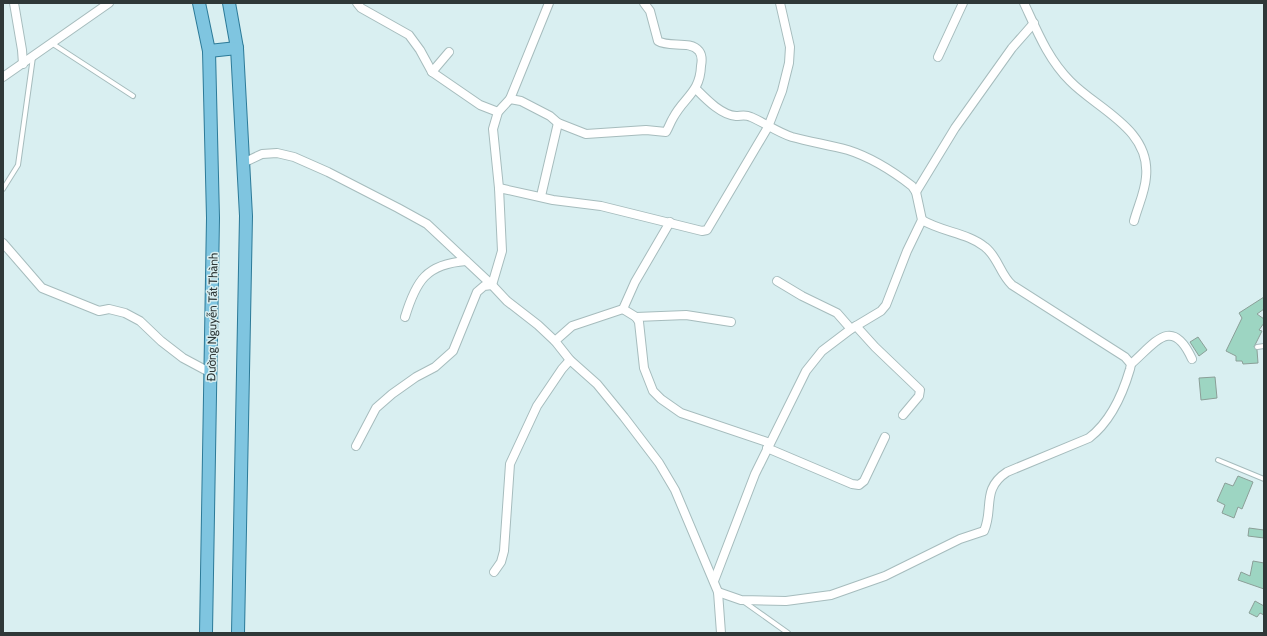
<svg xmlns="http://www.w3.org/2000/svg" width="1267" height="636" font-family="Cabin,sans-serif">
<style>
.building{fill:#9dd5c2;stroke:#8b9f98}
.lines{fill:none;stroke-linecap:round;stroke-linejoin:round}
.lane-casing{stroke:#a6bcbd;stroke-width:6}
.street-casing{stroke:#a6bcbd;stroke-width:10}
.primary-casing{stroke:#2c7a98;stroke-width:14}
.lane{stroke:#fff;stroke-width:4}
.street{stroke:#fff;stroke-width:8}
.primary{stroke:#7fc5e0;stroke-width:12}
.labels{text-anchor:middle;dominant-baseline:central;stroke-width:3;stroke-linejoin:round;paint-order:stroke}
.street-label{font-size:12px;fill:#2f3838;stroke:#d9eff1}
</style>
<rect width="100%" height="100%" fill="#d9eff1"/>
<g class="building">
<polygon points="1264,297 1264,309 1257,314 1264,319 1264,323 1259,330 1262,331 1254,347 1257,350 1258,363 1243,364 1242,361 1236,361 1236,356 1226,351 1242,318 1239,313"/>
<polygon points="1198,337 1207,350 1199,356 1190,342"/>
<polygon points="1215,377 1217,398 1201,400 1199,378"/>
<polygon points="1238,476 1253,482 1242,509 1238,507 1234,518 1222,513 1225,505 1217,501 1225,483 1233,486"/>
<polygon points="1249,528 1264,530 1264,538 1248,536"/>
<polygon points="1253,561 1264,563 1264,589 1238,580 1241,572 1250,576"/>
<polygon points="1255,601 1264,606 1264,615 1260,613 1257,617 1249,613"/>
</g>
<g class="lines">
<g class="lane-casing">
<g id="lane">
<polyline points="53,44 133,96"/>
<polyline points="3,189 18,165 33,57"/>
<polyline points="1257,347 1264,346"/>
<polyline points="1218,460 1264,479"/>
<polyline points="743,601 788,633"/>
</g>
</g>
<g class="street-casing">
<g id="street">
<polyline points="14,3 22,50 23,64"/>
<polyline points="357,3 361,8 409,35 420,50 432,72 480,105 498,112"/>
<path d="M1024,3C1037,31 1048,59 1070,81C1097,109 1151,129 1146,177C1145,192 1138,206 1134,221"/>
<polyline points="938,57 963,3"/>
<polyline points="432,72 449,52"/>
<polyline points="3,77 109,3"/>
<path d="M696,89C706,99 721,115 736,116C741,116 745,114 751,117C765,123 777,132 792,137C810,142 830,145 848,150C870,157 894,172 912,186L916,192L922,220L907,251L886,305L881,311L851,329L822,351L806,371L755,474L714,581"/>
<path d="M510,99L521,101L550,116L558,123L586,134L646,130L666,132C669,127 670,123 673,118C684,97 700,93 701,66C702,61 702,55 699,51C690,40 669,48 658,41L650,11L644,3"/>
<polyline points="243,163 262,154 277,153 294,157 328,172 398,208 427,224 492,285 507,301 538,325 555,341 570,360 597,384 624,417 659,463 675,490 718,592 721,633"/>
<polyline points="499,188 553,200 601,206 702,231 707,230 768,127 782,91 789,63 790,47 780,3"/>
<polyline points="916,192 955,128 1012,48 1034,23"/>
<polyline points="541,196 558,123"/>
<polyline points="3,243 42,288 99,311 109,309 125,313 140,321 161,341 183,358 211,373"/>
<polyline points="777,281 802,296 837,313 851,329"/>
<polyline points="623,309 636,317 639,322 644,368 653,391 661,399 681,413 770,443"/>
<path d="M405,317C416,281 426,264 466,261"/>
<polyline points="636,317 686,315 731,322"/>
<polyline points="856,326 875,347 920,390 919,396 903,415"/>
<polyline points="555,341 572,326 623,309 635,282 670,222"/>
<path d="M1131,364C1155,343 1172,315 1192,359"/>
<polyline points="356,446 376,408 392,394 416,377 435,367 453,351 477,292 484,286 492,285 502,251 499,188 493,129 498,112 510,99 549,3"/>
<polyline points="767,448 852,484 859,485 864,481 885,437"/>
<polyline points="494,572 501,562 504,551 510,464 537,406 562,369 570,360"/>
<path d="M718,592L741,600L786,601L831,595L885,576L960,539L984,531C994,509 981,489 1007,472L1089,438C1110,422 1123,393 1130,369L1131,364L1125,357L1012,285C1000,274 998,257 985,247C968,233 942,232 922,220"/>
</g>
</g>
<g class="primary-casing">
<g id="primary">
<polyline points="199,3 209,51 213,218 206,633"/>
<polyline points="229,3 237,48 246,216 238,633"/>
<polyline points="209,51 237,48"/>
</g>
</g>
<use href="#lane" class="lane"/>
<use href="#street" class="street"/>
<use href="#primary" class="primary"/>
</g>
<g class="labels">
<g class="street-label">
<text transform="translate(212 317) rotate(-89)">Đường Nguyễn Tất Thành</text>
</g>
</g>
<rect width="1267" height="636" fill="none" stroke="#2f3838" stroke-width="8"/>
</svg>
